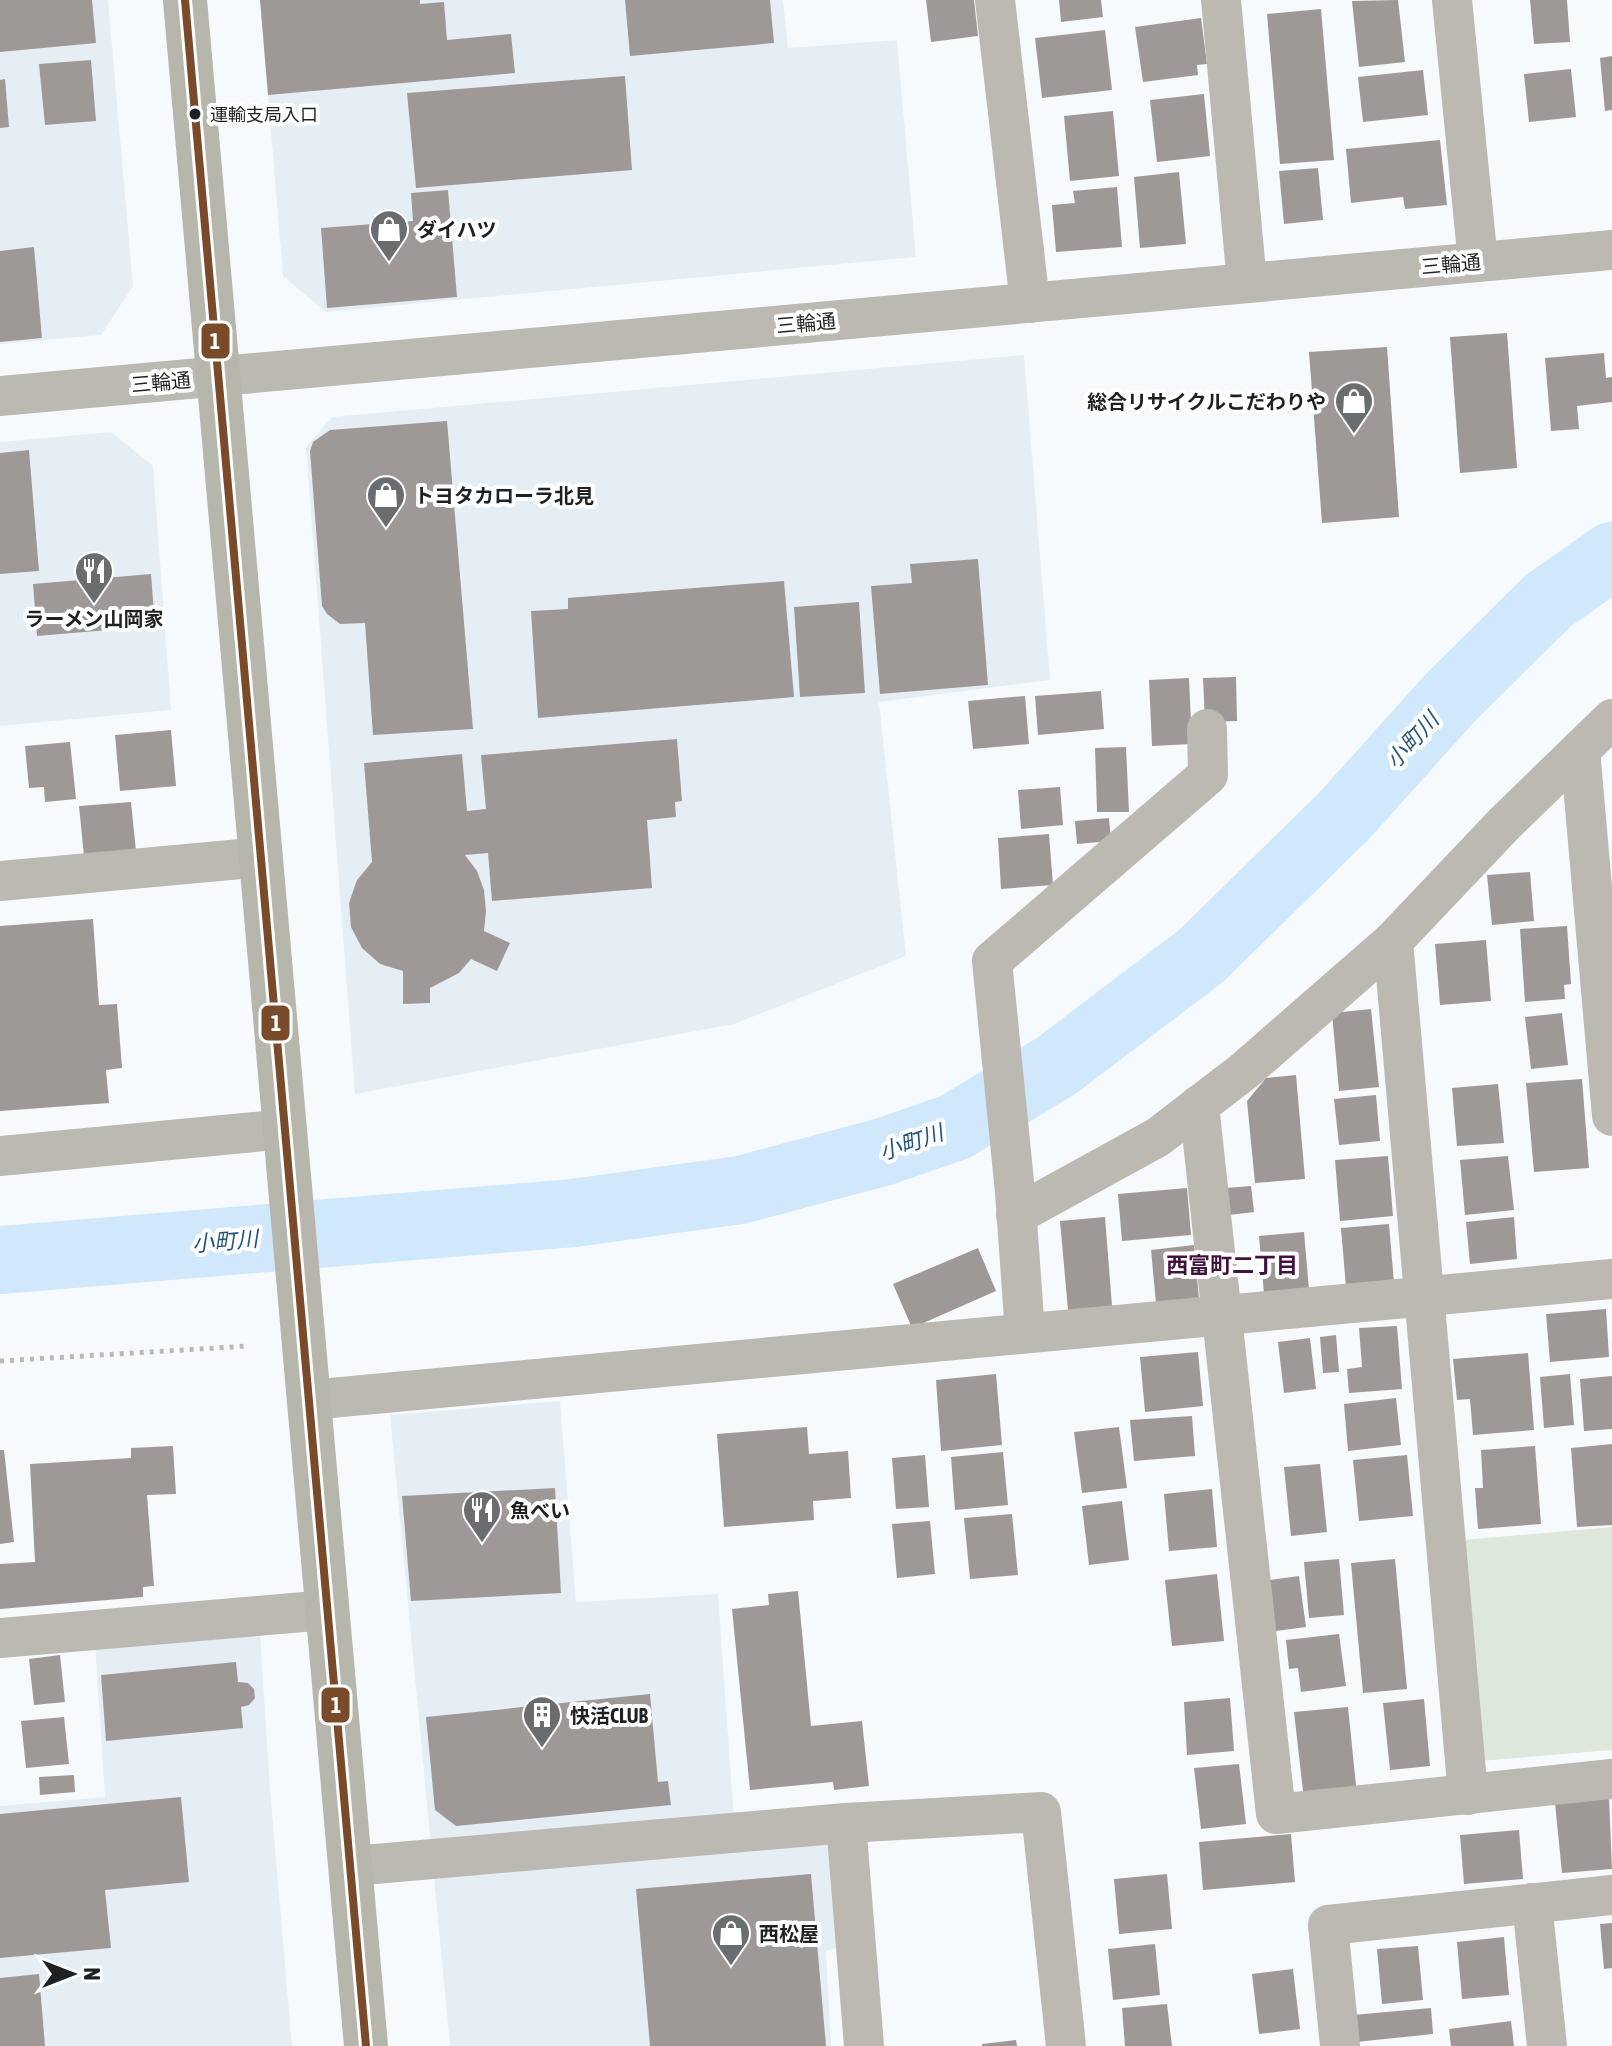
<svg xmlns="http://www.w3.org/2000/svg" width="1612" height="2046" font-family="'Asap Condensed','Noto Sans JP',sans-serif">
<style>
.built{fill:#e6eef5}
.green{fill:#dde8da}
.lines{fill:none;stroke-linecap:round;stroke-linejoin:round}
.river{stroke:#d0e8fc;stroke-width:68}
.building{fill:#9e9997}
.path{stroke:#bbb9b6;stroke-width:5;stroke-dasharray:4 6;stroke-linecap:butt}
.minor{stroke:#bbb9b1;stroke-width:40}
.highway{stroke:#b7b6ad;stroke-width:44}
.bus-1-casing{stroke:#fff;stroke-width:14}
.bus-1{stroke:#7a4b2a;stroke-width:8}
.bus-dot{fill:#1e2124;stroke:#fff;stroke-width:3}
.labels{text-anchor:middle;dominant-baseline:central;stroke-width:8;stroke-linejoin:round;paint-order:stroke}
.bus-label{font-size:18px;fill:#1e2124;stroke:#fff;text-anchor:start}
.poi-label{font-size:20px;font-weight:bold;fill:#1e2124;stroke:#fff;text-anchor:start}
.street-label{font-size:20px;fill:#1e2124;stroke:#fff}
.water-label{font-size:22px;font-style:italic;fill:#235479;stroke:#fff}
.neighbourhood-label{font-size:22px;font-weight:bold;fill:#431140;stroke:#fff}
.line-badge{stroke:#fff;stroke-width:3}
.badge-label{font-size:22px;text-anchor:middle;font-weight:bold;fill:#fff}
</style>
<rect width="100%" height="100%" fill="#f7fafc"/>
<g class="built">
<polygon points="0,0 108,0 133,286 101,335 0,344"/>
<polygon points="260,0 783,0 788,48 897,40 916,257 326,312 283,276"/>
<polygon points="1024,355 1050,680 879,702 906,956 734,1024 355,1094 306,447 332,417"/>
<polygon points="111,432 153,466 171,710 0,726 0,442"/>
<polygon points="560,1401 576,1602 718,1594 736,1848 829,1843 839,1947 826,1951 831,2046 450,2046 390,1415"/>
<polygon points="260,1634 270,1788 292,2046 0,2046 0,1806 105,1797 95,1643"/>
</g>
<polygon class="green" points="1612,1527 1612,1750 1480,1761 1462,1540"/>
<g class="lines">
<polyline class="river" points="0,1260 573,1213 740,1190 883,1152 955,1127 1056,1066 1201,956 1344,816 1450,698 1548,601 1612,556"/>
</g>
<g class="building">
<polygon points="0,0 92,0 96,43 0,52"/>
<polygon points="260,0 420,0 420,4 444,2 447,40 511,34 515,73 268,95"/>
<polygon points="625,0 770,0 774,43 630,56"/>
<polygon points="926,0 974,0 978,36 931,42"/>
<polygon points="1059,0 1101,0 1103,17 1061,22"/>
<polygon points="1398,0 1405,62 1359,67 1352,1"/>
<polygon points="1530,0 1567,0 1570,42 1534,44"/>
<polygon points="1321,9 1334,160 1280,164 1267,14"/>
<polygon points="1201,18 1207,64 1197,65 1198,75 1143,82 1135,27"/>
<polygon points="1105,30 1112,90 1042,98 1035,38"/>
<polygon points="1612,56 1612,110 1605,111 1600,58"/>
<polygon points="91,60 96,121 45,125 39,64"/>
<polygon points="1571,69 1576,117 1529,122 1524,74"/>
<polygon points="1423,70 1428,115 1363,122 1358,77"/>
<polygon points="625,76 632,170 416,188 407,93"/>
<polygon points="5,79 9,127 0,128 0,80"/>
<polygon points="1204,94 1210,156 1157,162 1150,100"/>
<polygon points="1113,111 1119,176 1070,181 1064,116"/>
<polygon points="1440,140 1447,205 1405,209 1403,197 1351,203 1346,149"/>
<polygon points="1318,168 1323,220 1284,224 1279,171"/>
<polygon points="1179,172 1186,244 1140,248 1134,177"/>
<polygon points="1117,187 1122,247 1056,252 1052,205 1075,203 1073,191"/>
<polygon points="448,190 457,297 327,308 321,228 413,221 411,193"/>
<polygon points="34,247 42,338 0,342 0,251"/>
<polygon points="1507,333 1517,468 1460,473 1450,337"/>
<polygon points="1387,347 1399,517 1322,523 1309,352"/>
<polygon points="1604,353 1606,378 1612,377 1612,402 1577,406 1579,429 1551,431 1545,358"/>
<polygon points="447,421 473,729 373,735 365,623 340,624 327,614 322,606 310,451 313,442 330,430"/>
<polygon points="29,450 39,571 0,574 0,453"/>
<polygon points="978,559 988,685 880,694 871,586 912,583 910,564"/>
<polygon points="151,574 155,626 37,636 33,584"/>
<polygon points="784,581 794,697 538,718 531,611 568,609 568,598"/>
<polygon points="859,602 865,693 800,697 794,607"/>
<polygon points="1236,677 1237,721 1205,722 1203,678"/>
<polygon points="1189,678 1192,744 1152,746 1149,680"/>
<polygon points="1101,691 1104,729 1038,735 1035,696"/>
<polygon points="1025,696 1029,744 973,749 968,701"/>
<polygon points="171,730 176,786 120,791 115,735"/>
<polygon points="677,739 682,801 675,802 676,817 647,820 652,888 492,901 488,853 465,855 477,871 484,890 486,911 484,931 510,943 497,971 471,959 459,973 430,988 430,1003 403,1004 403,971 380,964 362,948 351,927 349,903 357,880 372,862 364,763 462,754 467,811 486,809 481,755"/>
<polygon points="70,742 76,799 45,802 44,787 29,788 25,746"/>
<polygon points="1126,747 1129,812 1097,812 1095,748"/>
<polygon points="1060,787 1063,825 1021,829 1018,790"/>
<polygon points="131,802 136,851 84,856 79,806"/>
<polygon points="1109,818 1111,841 1077,844 1075,821"/>
<polygon points="1049,834 1053,885 1001,889 998,838"/>
<polygon points="1530,872 1534,921 1492,925 1487,875"/>
<polygon points="93,919 99,1005 117,1004 122,1068 106,1070 109,1103 0,1111 0,926"/>
<polygon points="1567,926 1571,984 1564,985 1565,999 1525,1002 1520,929"/>
<polygon points="1486,940 1491,1001 1440,1005 1435,944"/>
<polygon points="1371,1009 1379,1087 1339,1091 1332,1013"/>
<polygon points="1562,1013 1568,1065 1531,1069 1525,1017"/>
<polygon points="1296,1075 1305,1179 1255,1183 1247,1101 1266,1078"/>
<polygon points="1582,1079 1589,1168 1534,1172 1526,1083"/>
<polygon points="1498,1084 1504,1143 1457,1146 1452,1088"/>
<polygon points="1376,1095 1380,1141 1339,1145 1334,1099"/>
<polygon points="1388,1156 1393,1216 1340,1221 1335,1160"/>
<polygon points="1508,1156 1514,1210 1465,1215 1460,1160"/>
<polygon points="1251,1186 1254,1212 1229,1215 1226,1188"/>
<polygon points="1187,1188 1191,1235 1122,1241 1118,1194"/>
<polygon points="1105,1217 1112,1306 1068,1310 1060,1221"/>
<polygon points="1514,1217 1517,1259 1470,1264 1466,1222"/>
<polygon points="1389,1224 1394,1283 1346,1287 1341,1228"/>
<polygon points="1304,1232 1309,1289 1264,1294 1259,1236"/>
<polygon points="1194,1245 1199,1299 1156,1303 1151,1250"/>
<polygon points="978,1248 996,1291 912,1328 893,1284"/>
<polygon points="1606,1309 1609,1357 1550,1362 1546,1314"/>
<polygon points="1397,1326 1402,1389 1349,1393 1347,1369 1362,1367 1359,1328"/>
<polygon points="1336,1335 1339,1372 1323,1373 1320,1337"/>
<polygon points="1310,1338 1316,1389 1284,1393 1278,1342"/>
<polygon points="1198,1352 1203,1406 1145,1412 1140,1357"/>
<polygon points="1528,1353 1534,1430 1473,1435 1470,1399 1457,1400 1453,1359"/>
<polygon points="996,1374 1002,1445 941,1451 936,1380"/>
<polygon points="1570,1374 1574,1425 1544,1428 1540,1377"/>
<polygon points="1612,1376 1612,1429 1584,1431 1580,1379"/>
<polygon points="1396,1398 1401,1445 1348,1451 1344,1404"/>
<polygon points="1192,1416 1195,1456 1134,1461 1130,1420"/>
<polygon points="807,1427 809,1454 848,1451 851,1498 813,1501 814,1520 724,1527 717,1434"/>
<polygon points="1119,1427 1127,1488 1082,1493 1074,1432"/>
<polygon points="1612,1444 1612,1525 1577,1527 1571,1448"/>
<polygon points="173,1446 176,1494 147,1495 154,1586 143,1587 143,1597 0,1609 0,1564 35,1562 30,1464 131,1458 131,1448"/>
<polygon points="1535,1446 1541,1524 1478,1529 1475,1488 1483,1488 1481,1450"/>
<polygon points="0,1450 4,1450 14,1542 0,1544"/>
<polygon points="1003,1452 1008,1505 955,1510 951,1457"/>
<polygon points="925,1455 929,1507 896,1509 892,1458"/>
<polygon points="1407,1455 1413,1516 1359,1521 1353,1460"/>
<polygon points="1320,1464 1327,1532 1291,1536 1284,1467"/>
<polygon points="555,1488 561,1593 411,1601 402,1496"/>
<polygon points="1212,1489 1217,1547 1169,1551 1164,1494"/>
<polygon points="1122,1501 1129,1560 1089,1565 1082,1506"/>
<polygon points="1012,1514 1018,1575 970,1579 964,1518"/>
<polygon points="930,1521 935,1574 897,1578 892,1524"/>
<polygon points="1339,1559 1344,1615 1309,1618 1304,1562"/>
<polygon points="1395,1559 1407,1689 1363,1693 1351,1563"/>
<polygon points="1217,1574 1224,1641 1172,1646 1165,1580"/>
<polygon points="1299,1576 1306,1627 1269,1632 1263,1581"/>
<polygon points="798,1591 811,1726 862,1721 869,1786 834,1790 833,1782 750,1790 732,1609 769,1605 768,1594"/>
<polygon points="1339,1634 1346,1686 1301,1692 1298,1668 1289,1669 1286,1640"/>
<polygon points="60,1655 65,1702 34,1705 29,1659"/>
<polygon points="236,1662 238,1682 248,1683 254,1689 255,1698 249,1705 241,1707 243,1728 106,1741 101,1675"/>
<polygon points="650,1694 658,1782 668,1781 671,1805 456,1826 435,1810 426,1717"/>
<polygon points="1230,1698 1234,1751 1187,1755 1184,1702"/>
<polygon points="1424,1699 1430,1766 1390,1770 1383,1703"/>
<polygon points="1348,1707 1357,1795 1304,1800 1294,1712"/>
<polygon points="64,1717 69,1764 26,1768 21,1721"/>
<polygon points="1239,1764 1246,1824 1201,1829 1194,1768"/>
<polygon points="74,1775 75,1792 40,1795 39,1777"/>
<polygon points="181,1797 189,1882 105,1890 111,1948 0,1958 0,1814"/>
<polygon points="1609,1798 1612,1869 1562,1873 1555,1803"/>
<polygon points="1519,1830 1523,1879 1464,1884 1460,1835"/>
<polygon points="1291,1834 1295,1882 1203,1890 1199,1842"/>
<polygon points="811,1874 826,2046 650,2046 636,1889"/>
<polygon points="1167,1874 1172,1929 1119,1934 1114,1879"/>
<polygon points="1612,1923 1612,1968 1604,1969 1600,1924"/>
<polygon points="1504,1937 1509,1995 1462,1999 1457,1942"/>
<polygon points="1155,1944 1160,1995 1113,2000 1108,1949"/>
<polygon points="1418,1946 1423,2000 1382,2004 1377,1949"/>
<polygon points="1293,1969 1300,2029 1259,2034 1252,1974"/>
<polygon points="39,1974 45,2046 0,2046 0,1978"/>
<polygon points="1167,2004 1172,2046 1125,2046 1122,2008"/>
<polygon points="1431,2008 1433,2034 1356,2042 1353,2015"/>
<polygon points="1511,2021 1514,2046 1451,2046 1449,2029"/>
<polygon points="1016,2040 1017,2046 982,2046 982,2044"/>
</g>
<g class="lines">
<polyline class="path" points="0,1361 249,1346"/>
<g class="minor">
<polyline points="995,0 1030,303"/>
<polyline points="1221,0 1247,283"/>
<polyline points="1452,0 1478,262"/>
<polyline points="0,396 1612,250"/>
<polyline points="1580,750 1612,1116"/>
<polyline points="0,881 262,857"/>
<polyline points="1393,941 1468,1795"/>
<polyline points="1199,1105 1276,1814 1612,1779"/>
<polyline points="0,1156 286,1129"/>
<polyline points="1016,1215 1158,1137 1244,1071 1393,941 1505,823 1612,719"/>
<polyline points="1025,1333 1015,1192 992,961 1208,775 1207,729"/>
<polyline points="309,1400 1612,1279"/>
<polyline points="0,1638 327,1610"/>
<polyline points="846,1823 864,2046"/>
<polyline points="352,1866 846,1823 1041,1812 1066,2046"/>
<polyline points="1532,1903 1547,2046"/>
<polyline points="1340,2046 1328,1925 1612,1895"/>
</g>
<polyline class="highway" points="185,0 366,2046"/>
<g class="bus-1-casing">
<polyline id="bus-1" points="185,0 366,2046"/>
</g>
<use href="#bus-1" class="bus-1"/>
</g>
<defs>
<g id="shop-pin" transform="scale(2)"><path d="M0 17L-7.5 6A9.5 9.5 0 1 1 7.5 6Z" fill="#6a6d70" stroke="#fff"/><path d="M-5-2.5h2.3a2.7 3.5 0 0 1 5.4 0H5L5.5 6h-11ZM-1.5-2.5h3a1.5 2.3 0 0 0-3 0Z" fill="#fff"/></g>
<g id="restaurant-pin" transform="scale(2)"><path d="M0 17L-7.5 6A9.5 9.5 0 1 1 7.5 6Z" fill="#6a6d70" stroke="#fff"/><path d="M-5-6h1v4h1v-4h1v4h1v-4h1v5L-1.5 .5V6h-2V.5L-5-1ZM5-6V6H3V1.5H1.5Q1.5-4 5-6Z" fill="#fff"/></g>
<g id="building-pin" transform="scale(2)"><path d="M0 17L-7.5 6A9.5 9.5 0 1 1 7.5 6Z" fill="#6a6d70" stroke="#fff"/><path d="M-4-6H4V6H1V3H-1V6H-4ZM-2.5-4.3h1.7v1.8h-1.7ZM.8-4.3h1.7v1.8H.8ZM-2.5-1h1.7V.8h-1.7ZM.8-1h1.7V.8H.8Z" fill="#fff"/></g>
</defs>
<g fill-rule="evenodd">
<use href="#shop-pin" x="389" y="229"/>
<use href="#shop-pin" x="1354" y="401"/>
<use href="#shop-pin" x="386" y="495"/>
<use href="#restaurant-pin" x="94" y="571"/>
<use href="#restaurant-pin" x="482" y="1510"/>
<use href="#building-pin" x="542" y="1715"/>
<use href="#shop-pin" x="731" y="1933"/>
</g>
<circle class="bus-dot" cx="195" cy="114" r="7"/>
<g class="labels">
<g class="bus-label">
<text x="210" y="114">運輸支局入口</text>
</g>
<g class="poi-label">
<text x="417" y="229">ダイハツ</text>
<text x="1326" y="401" text-anchor="end">総合リサイクルこだわりや</text>
<text x="414" y="495">トヨタカローラ北見</text>
<text x="94" y="618" text-anchor="middle">ラーメン山岡家</text>
<text x="510" y="1510">魚べい</text>
<text x="570" y="1715">快活CLUB</text>
<text x="759" y="1933">西松屋</text>
</g>
<g class="street-label">
<text transform="translate(1451 264) rotate(-5)">三輪通</text>
<text transform="translate(806 323) rotate(-5)">三輪通</text>
<text transform="translate(161 382) rotate(-5)">三輪通</text>
</g>
<g class="water-label">
<text transform="translate(1412 740) rotate(-48)">小町川</text>
<text transform="translate(911 1142) rotate(-19)">小町川</text>
<text transform="translate(225 1241) rotate(-5)">小町川</text>
</g>
<g class="neighbourhood-label">
<text x="1232" y="1265">西富町二丁目</text>
</g>
</g>
<g class="line-badge">
<rect x="200" y="322" width="31" height="38" rx="8" fill="#7a4b2a"/>
<rect x="260" y="1004" width="31" height="38" rx="8" fill="#7a4b2a"/>
<rect x="320" y="1686" width="31" height="38" rx="8" fill="#7a4b2a"/>
</g>
<g class="badge-label">
<text x="215" y="349">1</text>
<text x="276" y="1031">1</text>
<text x="336" y="1713">1</text>
</g>
<g transform="translate(72 1974) rotate(90)" stroke="#ffffff" stroke-width="6" paint-order="stroke">
<path d="M0-6L14 30L0 20L-14 30Z" fill="#1e2124"/>
<text y="-12" font-size="22" font-weight="bold" text-anchor="middle" fill="#1e2124">N</text>
</g>
</svg>
